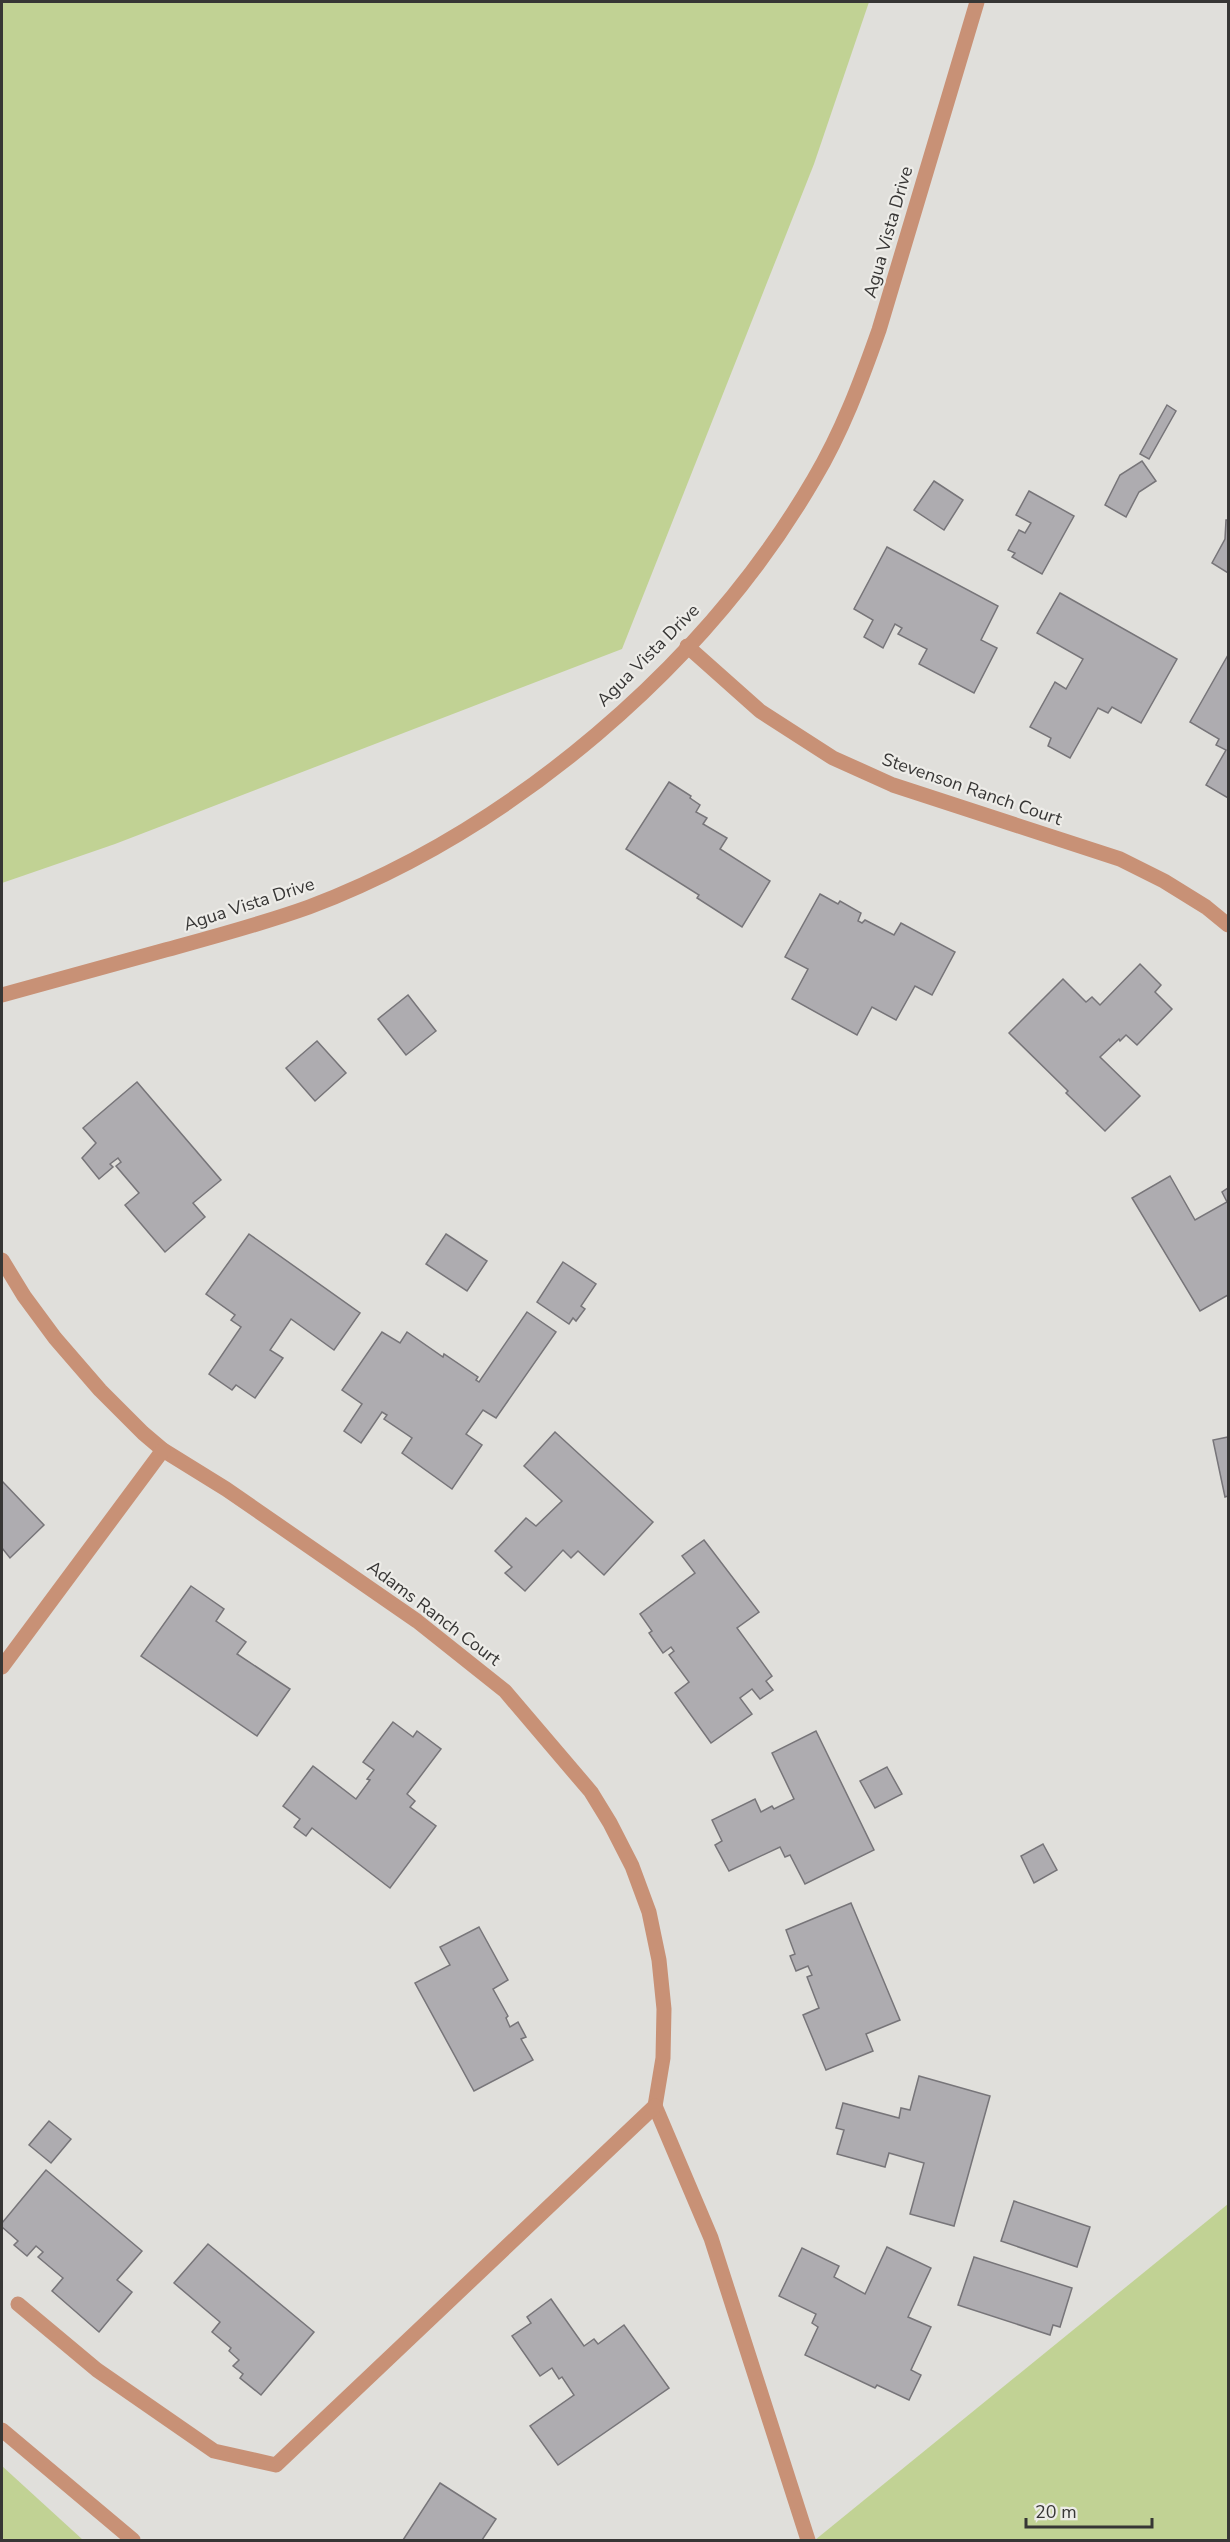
<svg xmlns="http://www.w3.org/2000/svg" width="1230" height="2542" font-family="'Nunito Sans',sans-serif">
<style>
.green{fill:#c1d294}
.building{fill:#aeacb0;stroke:#777579;stroke-width:1.5}
.lines{fill:none;stroke-linecap:round;stroke-linejoin:round}
.minor{stroke:#c89176;stroke-width:15}
.labels{text-anchor:middle;dominant-baseline:central;stroke-width:4.5;stroke-linejoin:round;paint-order:stroke}
.street-label{font-size:18px;fill:#373635;stroke:#edece8}
</style>
<rect width="100%" height="100%" fill="#e0dfdb"/>
<g class="green">
<polygon points="2,2 869,2 814,164 622,649 115,844 2,883"/>
<polygon points="1228,2204 1228,2540 815,2540"/>
<polygon points="2,2466 83,2540 2,2540"/>
</g>
<g class="building">
<polygon points="1167,405 1176,411 1149,459 1140,454"/>
<polygon points="1142,461 1156,481 1139,492 1126,517 1105,505 1120,475"/>
<polygon points="934,481 963,500 944,530 914,510"/>
<polygon points="1029,491 1074,516 1042,574 1012,557 1015,553 1008,550 1019,530 1025,533 1031,523 1016,515"/>
<polygon points="1226,520 1228,520 1228,573 1212,563 1225,539"/>
<polygon points="887,547 998,606 981,640 997,648 974,693 919,664 927,649 898,634 902,628 895,624 883,648 864,637 873,620 854,609"/>
<polygon points="1060,593 1177,659 1141,723 1112,707 1108,713 1098,708 1070,758 1048,746 1051,738 1030,727 1055,682 1066,689 1083,659 1037,633"/>
<polygon points="1228,655 1228,798 1206,785 1226,750 1216,745 1219,739 1190,722"/>
<polygon points="669,782 691,796 690,798 700,805 696,812 707,818 703,824 727,838 720,849 770,881 742,927 697,898 699,895 626,849"/>
<polygon points="820,894 838,904 840,901 861,913 858,921 862,923 865,920 894,935 901,923 955,952 932,995 915,986 896,1020 872,1007 857,1035 792,999 808,969 785,957"/>
<polygon points="1140,964 1161,985 1155,992 1172,1009 1137,1045 1126,1035 1120,1041 1119,1039 1100,1057 1140,1096 1105,1131 1066,1093 1068,1091 1009,1033 1063,979 1086,1002 1092,997 1100,1005"/>
<polygon points="408,995 436,1031 406,1055 378,1019"/>
<polygon points="317,1041 346,1073 315,1101 286,1068"/>
<polygon points="137,1082 221,1180 193,1203 205,1217 165,1252 125,1205 139,1193 116,1166 121,1162 118,1158 110,1164 113,1167 99,1179 82,1158 96,1143 83,1128"/>
<polygon points="1170,1176 1195,1220 1227,1202 1222,1192 1228,1188 1228,1295 1200,1311 1132,1198"/>
<polygon points="249,1234 360,1313 334,1350 291,1319 270,1350 283,1358 255,1398 236,1385 232,1390 209,1374 241,1327 231,1320 235,1315 206,1294"/>
<polygon points="446,1234 487,1261 467,1291 426,1264"/>
<polygon points="563,1262 596,1284 581,1306 585,1309 576,1321 573,1318 569,1324 537,1302"/>
<polygon points="527,1312 556,1332 496,1418 483,1410 466,1434 482,1445 452,1489 402,1453 412,1438 384,1419 387,1415 382,1412 361,1443 344,1431 362,1404 342,1390 382,1332 400,1343 407,1332 443,1357 444,1354 478,1377 476,1380 479,1382"/>
<polygon points="555,1432 653,1522 604,1575 578,1551 571,1558 563,1550 525,1591 505,1573 512,1567 495,1551 526,1518 536,1526 562,1501 524,1466"/>
<polygon points="1228,1437 1228,1496 1225,1497 1213,1440"/>
<polygon points="2,1481 44,1525 10,1558 2,1548"/>
<polygon points="704,1540 759,1612 737,1628 772,1676 766,1681 773,1690 760,1699 752,1689 740,1698 752,1714 711,1743 675,1693 689,1682 669,1655 674,1651 671,1647 663,1653 649,1633 652,1631 640,1614 695,1573 682,1556"/>
<polygon points="191,1586 224,1609 216,1621 246,1642 237,1654 290,1689 257,1736 141,1656"/>
<polygon points="393,1722 413,1737 417,1731 441,1749 407,1794 415,1801 410,1807 436,1826 390,1888 312,1828 306,1836 294,1827 300,1819 283,1806 313,1766 356,1799 370,1780 367,1779 374,1770 363,1762"/>
<polygon points="816,1731 874,1850 805,1884 790,1855 785,1857 780,1847 729,1871 715,1845 722,1841 712,1820 755,1799 761,1812 772,1806 774,1809 794,1799 772,1753"/>
<polygon points="887,1767 902,1794 875,1808 860,1781"/>
<polygon points="1043,1844 1057,1870 1034,1883 1021,1856"/>
<polygon points="851,1903 900,2020 866,2034 873,2051 826,2070 803,2015 819,2008 807,1977 812,1975 808,1966 796,1971 790,1956 795,1954 786,1930"/>
<polygon points="479,1927 508,1980 493,1989 508,2016 506,2018 510,2027 518,2022 526,2037 521,2039 533,2060 474,2091 415,1983 450,1965 440,1947"/>
<polygon points="919,2076 990,2096 954,2226 910,2214 924,2163 889,2153 885,2167 837,2154 844,2130 836,2128 843,2103 899,2118 901,2108 910,2110"/>
<polygon points="49,2121 71,2139 51,2163 29,2145"/>
<polygon points="46,2170 142,2251 117,2280 132,2292 99,2332 52,2291 63,2278 38,2257 43,2252 36,2246 27,2256 14,2245 18,2241 2,2227 2,2223"/>
<polygon points="1014,2201 1090,2227 1077,2267 1001,2241"/>
<polygon points="208,2244 314,2332 261,2395 240,2378 243,2374 233,2366 239,2360 229,2351 231,2348 212,2332 220,2322 174,2283"/>
<polygon points="887,2247 931,2268 908,2317 931,2327 911,2370 921,2375 909,2400 877,2385 875,2388 805,2355 818,2327 812,2323 816,2314 779,2296 802,2248 839,2266 834,2277 865,2294"/>
<polygon points="974,2257 1072,2288 1060,2327 1053,2325 1050,2335 958,2305"/>
<polygon points="551,2299 584,2346 594,2339 598,2344 624,2325 669,2388 558,2465 530,2426 574,2395 562,2377 559,2379 552,2368 540,2376 512,2336 531,2323 527,2317"/>
<polygon points="440,2483 496,2519 482,2540 403,2540"/>
</g>
<g class="lines">
<g class="minor">
<polyline points="687,646 760,711 833,758 893,785 1120,859 1164,881 1206,907 1228,925"/>
<path d="M2,995C54,981 106,966 158,952C209,938 259,925 309,907C512,830 705,666 814,479C842,432 861,381 879,330L977,2"/>
<polyline points="2,1260 24,1296 55,1338 100,1390 143,1433 163,1450 226,1489 417,1621 505,1691 591,1792 610,1823 632,1866 649,1912 659,1960 664,2009 663,2058 655,2106"/>
<polyline points="2,1667 163,1450"/>
<polyline points="655,2106 711,2238 808,2540"/>
<polyline points="18,2304 97,2370 214,2451 276,2465 655,2106"/>
<polyline points="2,2430 133,2540"/>
</g>
</g>
<g class="labels">
<g class="street-label">
<text transform="translate(888 232) rotate(-74)">Agua Vista Drive</text>
<text transform="translate(648 655) rotate(-45)">Agua Vista Drive</text>
<text transform="translate(972 789) rotate(19)">Stevenson Ranch Court</text>
<text transform="translate(249 904) rotate(-18)">Agua Vista Drive</text>
<text transform="translate(434 1613) rotate(37)">Adams Ranch Court</text>
</g>
</g>
<rect width="1230" height="2542" fill="none" stroke="#373635" stroke-width="6"/>
<path d="M1026 2518v9h126v-9" fill="none" stroke="#373635" stroke-width="3"/>
<text x="1035" y="2518" font-size="18" fill="#373635" stroke="#edece8" stroke-width="4.5" paint-order="stroke">20 m</text>
</svg>
